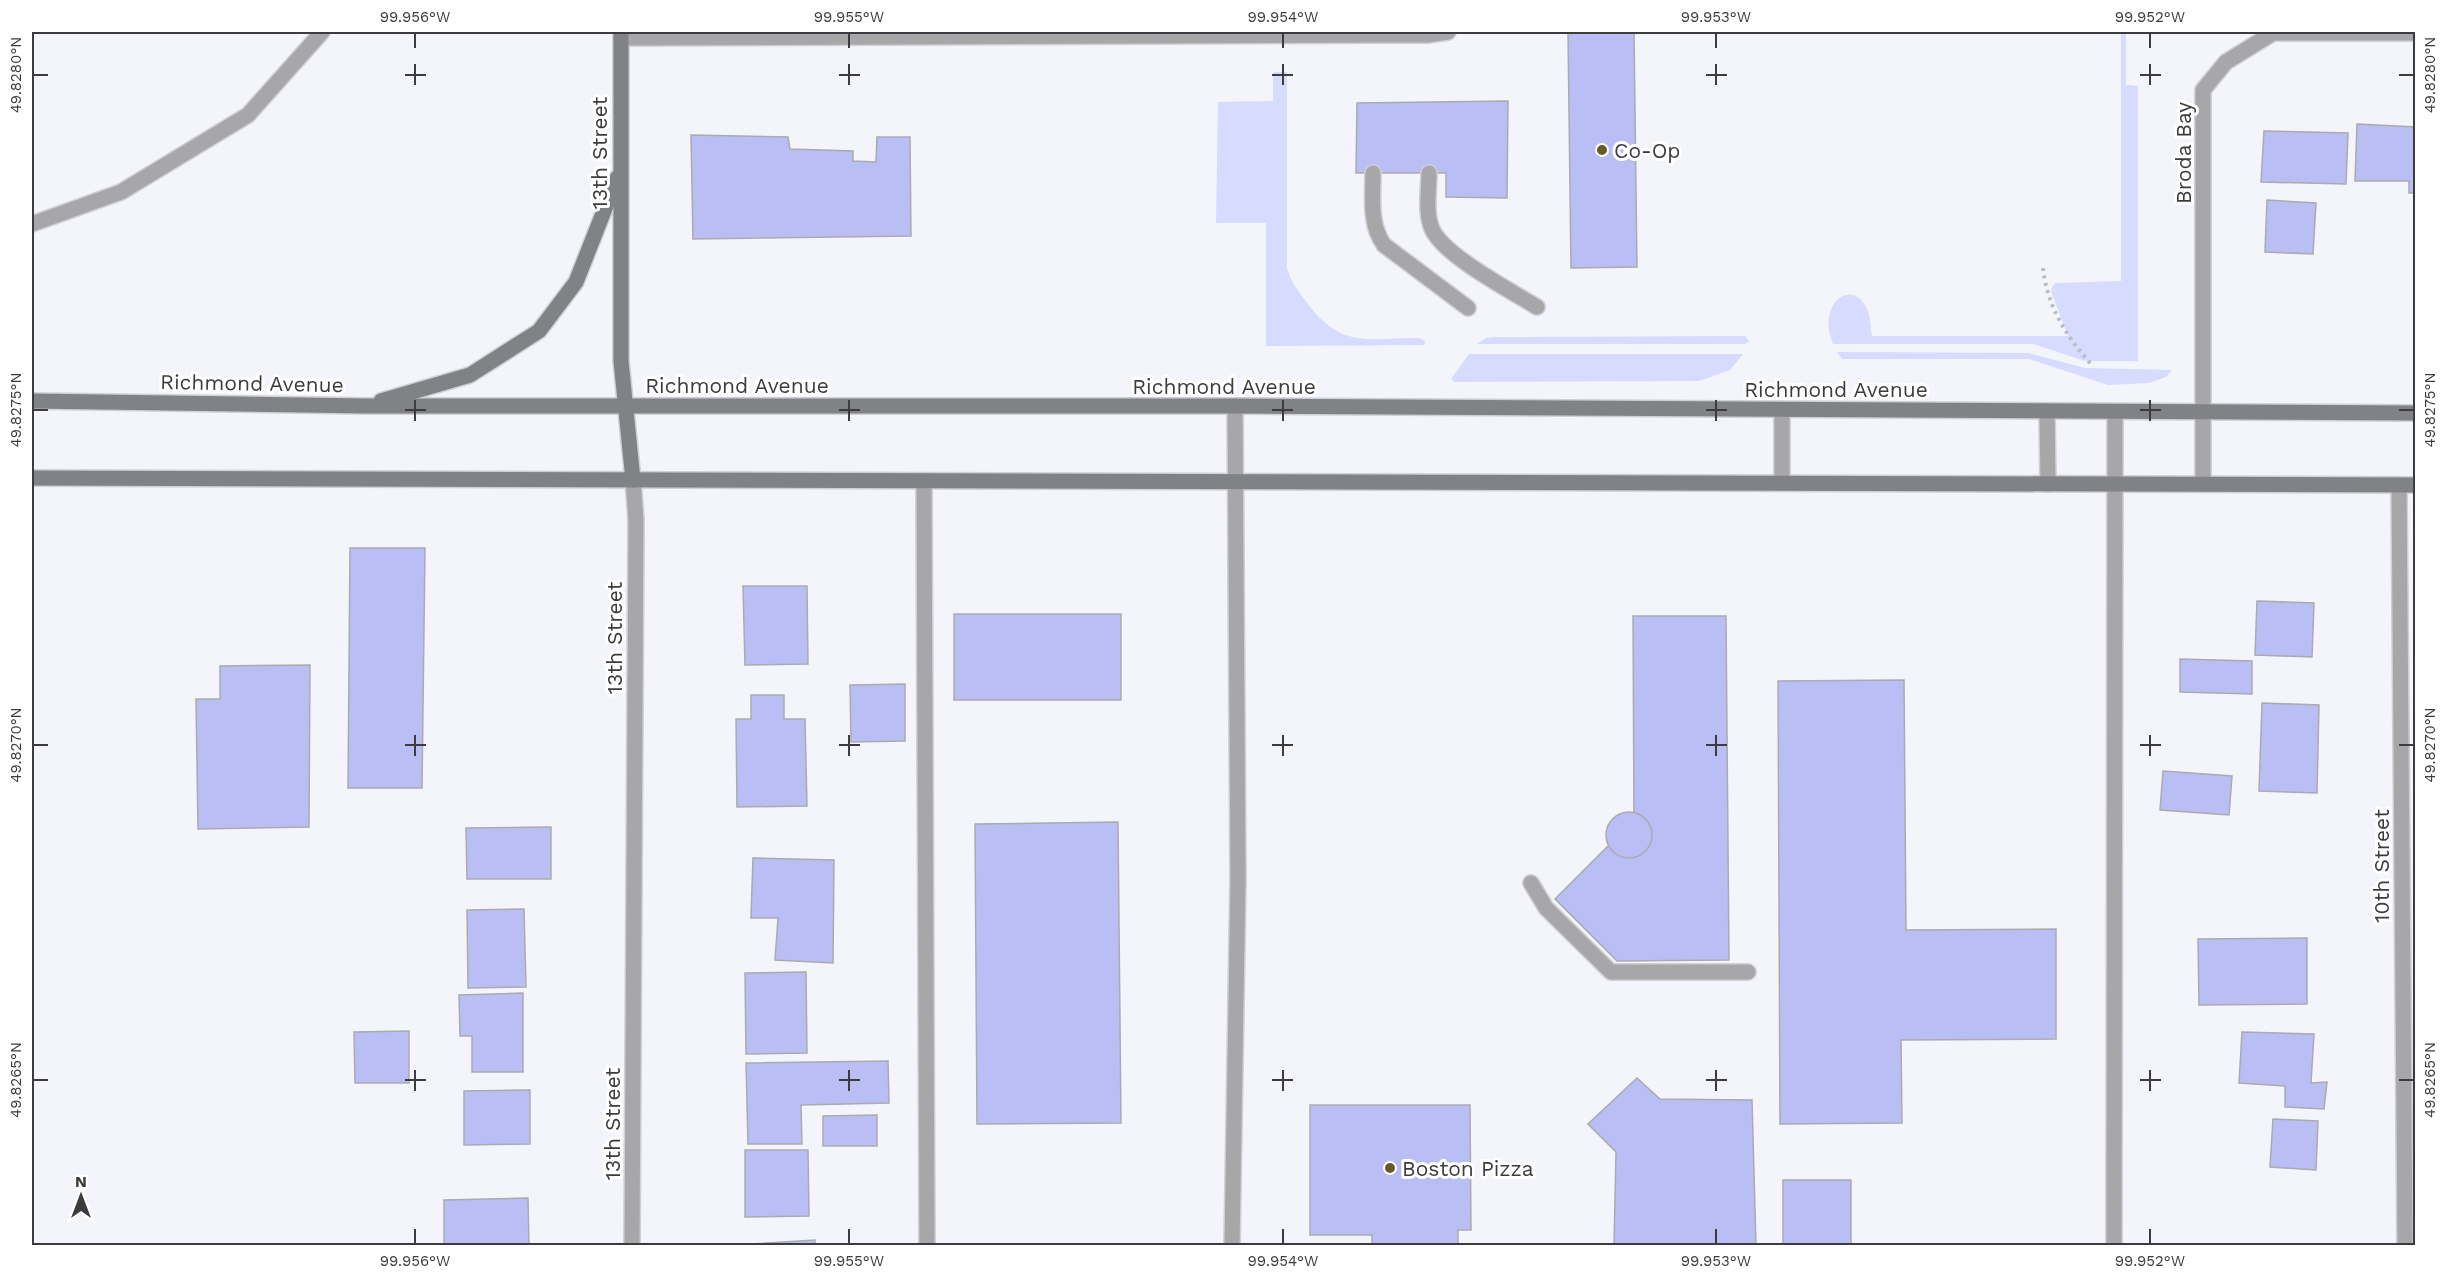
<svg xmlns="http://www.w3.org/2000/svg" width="2447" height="1277" font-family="'Work Sans',sans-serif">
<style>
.green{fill:#d6dbff}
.building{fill:#b9bff4;stroke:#aaaab0;stroke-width:1.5}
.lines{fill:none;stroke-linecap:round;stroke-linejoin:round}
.lane-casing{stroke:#cfd0d5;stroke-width:18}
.street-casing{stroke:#cfd0d5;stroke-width:18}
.secondary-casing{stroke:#cfd0d5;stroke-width:18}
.path{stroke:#bcbdc2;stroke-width:4;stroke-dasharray:3 4.5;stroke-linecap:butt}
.lane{stroke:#a7a7aa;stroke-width:15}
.street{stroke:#a7a7aa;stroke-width:15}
.secondary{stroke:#818285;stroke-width:15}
.ticks{fill:none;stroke:#3c3c3e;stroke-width:2}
.poi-dot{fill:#655b28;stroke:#fff;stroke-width:2}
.labels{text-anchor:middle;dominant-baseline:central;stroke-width:6;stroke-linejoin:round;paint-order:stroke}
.poi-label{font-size:21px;fill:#3c3c3e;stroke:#fff;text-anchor:start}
.street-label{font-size:21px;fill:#3c3c3e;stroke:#fff}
.neatline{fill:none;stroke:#3c3c3e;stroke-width:2}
.ticks-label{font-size:15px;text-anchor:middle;fill:#3c3c3e}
</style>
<rect width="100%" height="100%" fill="#f4f5fb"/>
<g class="green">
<path d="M2121,32H2126V85L2138,86V361H2085L2033,344H1833C1816,304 1852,276 1867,309C1871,317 1870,327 1872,336H2068L2052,294L2051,289L2055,283L2121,281Z"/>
<path d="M1273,72H1287V268C1291,283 1299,292 1308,304C1342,349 1367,338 1419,338L1425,341L1424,345L1266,346V223H1216L1218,102L1273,101Z"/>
<polygon points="1745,336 1749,341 1745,344 1477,344 1486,338 1497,337"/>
<polygon points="1837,352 2028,353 2085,368 2172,370 2166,377 2149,383 2108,385 2029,359 1842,359"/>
<polygon points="1469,354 1743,354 1730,370 1699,381 1454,382 1451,379"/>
</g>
<g class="building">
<polygon points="1634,32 1637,267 1571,268 1568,33"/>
<polygon points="1508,101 1507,198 1446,197 1446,173 1356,173 1357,103"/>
<polygon points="2357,124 2416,127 2416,193 2409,193 2409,181 2355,181"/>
<polygon points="2264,131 2348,133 2346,184 2261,182"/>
<polygon points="691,135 788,137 790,149 853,151 853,161 876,162 877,137 910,137 911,236 693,239"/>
<polygon points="2267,200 2316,203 2313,254 2265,252"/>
<polygon points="350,548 425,548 422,788 348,788"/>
<polygon points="743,586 807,586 808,664 745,665"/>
<polygon points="2257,601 2314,603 2312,657 2255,655"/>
<rect x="954" y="614" width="167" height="86"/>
<polygon points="1633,616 1726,616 1729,960 1617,961 1555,899 1634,820"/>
<polygon points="2180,659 2252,661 2252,694 2180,692"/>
<polygon points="310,665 309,827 198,829 196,699 220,699 220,666"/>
<polygon points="1904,680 1906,930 2056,929 2056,1039 1901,1040 1902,1123 1780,1124 1778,681"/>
<polygon points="905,684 905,741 851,742 850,685"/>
<polygon points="751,695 784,695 784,719 805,719 807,806 737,807 736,719 751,719"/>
<polygon points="2262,703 2319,705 2317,793 2259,791"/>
<polygon points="2163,771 2232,776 2229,815 2160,810"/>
<circle cx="1629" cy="835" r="23"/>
<polygon points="1118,822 1121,1123 977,1124 975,824"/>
<polygon points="551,827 551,879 467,879 466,828"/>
<polygon points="753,858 834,860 833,963 775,960 778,918 751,918"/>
<polygon points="524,909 526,987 468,988 467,910"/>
<polygon points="2307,938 2307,1004 2199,1005 2198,939"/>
<polygon points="806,972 807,1053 746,1054 745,973"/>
<polygon points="523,993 523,1072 472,1072 472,1036 460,1036 459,995"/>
<polygon points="409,1031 409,1083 355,1083 354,1032"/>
<polygon points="2242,1032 2314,1034 2311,1083 2327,1082 2324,1109 2285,1107 2285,1086 2239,1083"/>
<polygon points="888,1061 889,1103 801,1105 802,1144 748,1144 746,1063"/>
<polygon points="1637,1078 1660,1099 1752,1100 1756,1246 1614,1246 1616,1152 1588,1124"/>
<polygon points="530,1090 530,1144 464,1145 464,1091"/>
<polygon points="1310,1105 1470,1105 1471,1230 1458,1230 1458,1246 1372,1246 1372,1235 1310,1235"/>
<polygon points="877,1115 877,1146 823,1146 823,1116"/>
<polygon points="2273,1119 2318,1121 2316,1170 2270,1167"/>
<polygon points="745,1150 808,1150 809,1216 745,1217"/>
<rect x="1783" y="1180" width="68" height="66"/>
<polygon points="528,1198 529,1246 444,1246 444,1200"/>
<polygon points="815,1240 815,1246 752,1246 752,1244"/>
</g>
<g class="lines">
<g class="lane-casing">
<g id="lane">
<polyline points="621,38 1373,35 1428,35 1448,32"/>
<path d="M1373,173C1373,197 1369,224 1384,245L1468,308"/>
<path d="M1429,173C1429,190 1425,213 1432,229C1443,255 1511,291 1537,307"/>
<polyline points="32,224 121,192 248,115 322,32"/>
<polyline points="1782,410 1782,483"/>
<polyline points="2047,411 2048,484"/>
<polyline points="924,481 927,1246"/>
<polyline points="1531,883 1546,908 1611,972 1748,972"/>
<polyline points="1232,1246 1238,879 1235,406"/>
<polyline points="2114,1246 2115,412"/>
</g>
</g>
<g class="street-casing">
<g id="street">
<polyline points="2203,483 2203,90 2226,62 2273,33 2416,33"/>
<polyline points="2399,485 2405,1246"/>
<polyline points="632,1246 636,520 633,480"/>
</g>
</g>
<g class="secondary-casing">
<g id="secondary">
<polyline points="621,32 621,361 633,480"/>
<polyline points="32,401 365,406 1235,406 2416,413"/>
<polyline points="381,401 470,375 539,331 576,282 617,178"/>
<polyline points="32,478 2416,485"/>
</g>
</g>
<path class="path" d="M2043,268C2047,306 2066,336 2091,364"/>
<use href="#lane" class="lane"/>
<use href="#street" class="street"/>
<use href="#secondary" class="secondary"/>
</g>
<path class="ticks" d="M415,33V48M849,33V48M1283,33V48M1716,33V48M2150,33V48M415,64V85M849,64V85M1283,64V85M1716,64V85M2150,64V85M33,75H48M405,75H426M839,75H860M1272,75H1293M1706,75H1727M2140,75H2161M2399,75H2414M415,400V421M849,400V421M1283,400V421M1716,400V421M2150,400V421M33,410H48M405,410H426M839,410H860M1272,410H1293M1706,410H1727M2140,410H2161M2399,410H2414M415,735V756M849,735V756M1283,735V756M1716,735V756M2150,735V756M33,745H48M405,745H426M839,745H860M1272,745H1293M1706,745H1727M2140,745H2161M2399,745H2414M415,1070V1091M849,1070V1091M1283,1070V1091M1716,1070V1091M2150,1070V1091M33,1080H48M405,1080H426M839,1080H860M1272,1080H1293M1706,1080H1727M2140,1080H2161M2399,1080H2414M415,1229V1244M849,1229V1244M1283,1229V1244M1716,1229V1244M2150,1229V1244"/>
<g class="poi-dot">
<circle cx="1602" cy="150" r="6"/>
<circle cx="1390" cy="1168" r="6"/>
</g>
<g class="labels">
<g class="poi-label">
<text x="1614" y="150">Co-Op</text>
<text x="1402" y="1168">Boston Pizza</text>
</g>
<g class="street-label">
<text transform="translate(599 153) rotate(-90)">13th Street</text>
<text transform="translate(2183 153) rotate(-90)">Broda Bay</text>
<text transform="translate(252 383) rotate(1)">Richmond Avenue</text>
<text x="737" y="385">Richmond Avenue</text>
<text x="1224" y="386">Richmond Avenue</text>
<text x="1836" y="389">Richmond Avenue</text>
<text transform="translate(614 638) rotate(-90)">13th Street</text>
<text transform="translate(2381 866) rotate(-90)">10th Street</text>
<text transform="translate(612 1124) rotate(-90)">13th Street</text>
</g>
</g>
<rect width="2447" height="1277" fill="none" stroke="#ffffff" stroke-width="66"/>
<g transform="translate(81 1196)" stroke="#ffffff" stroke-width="4.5" paint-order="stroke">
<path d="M0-4.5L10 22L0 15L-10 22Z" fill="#3c3c3e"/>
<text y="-9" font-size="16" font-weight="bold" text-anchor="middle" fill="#3c3c3e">N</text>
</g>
<rect x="33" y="33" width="2381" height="1211" class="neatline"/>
<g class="ticks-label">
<text x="415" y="22">99.956°W</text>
<text x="849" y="22">99.955°W</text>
<text x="1283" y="22">99.954°W</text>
<text x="1716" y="22">99.953°W</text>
<text x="2150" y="22">99.952°W</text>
<text transform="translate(16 75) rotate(-90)" y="5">49.8280°N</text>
<text transform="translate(2430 75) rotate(-90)" y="5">49.8280°N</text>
<text transform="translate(16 410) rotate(-90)" y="5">49.8275°N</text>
<text transform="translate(2430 410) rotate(-90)" y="5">49.8275°N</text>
<text transform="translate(16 745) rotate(-90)" y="5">49.8270°N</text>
<text transform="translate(2430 745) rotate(-90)" y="5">49.8270°N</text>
<text transform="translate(16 1080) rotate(-90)" y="5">49.8265°N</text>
<text transform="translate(2430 1080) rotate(-90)" y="5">49.8265°N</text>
<text x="415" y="1266">99.956°W</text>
<text x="849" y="1266">99.955°W</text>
<text x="1283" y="1266">99.954°W</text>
<text x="1716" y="1266">99.953°W</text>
<text x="2150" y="1266">99.952°W</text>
</g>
</svg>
